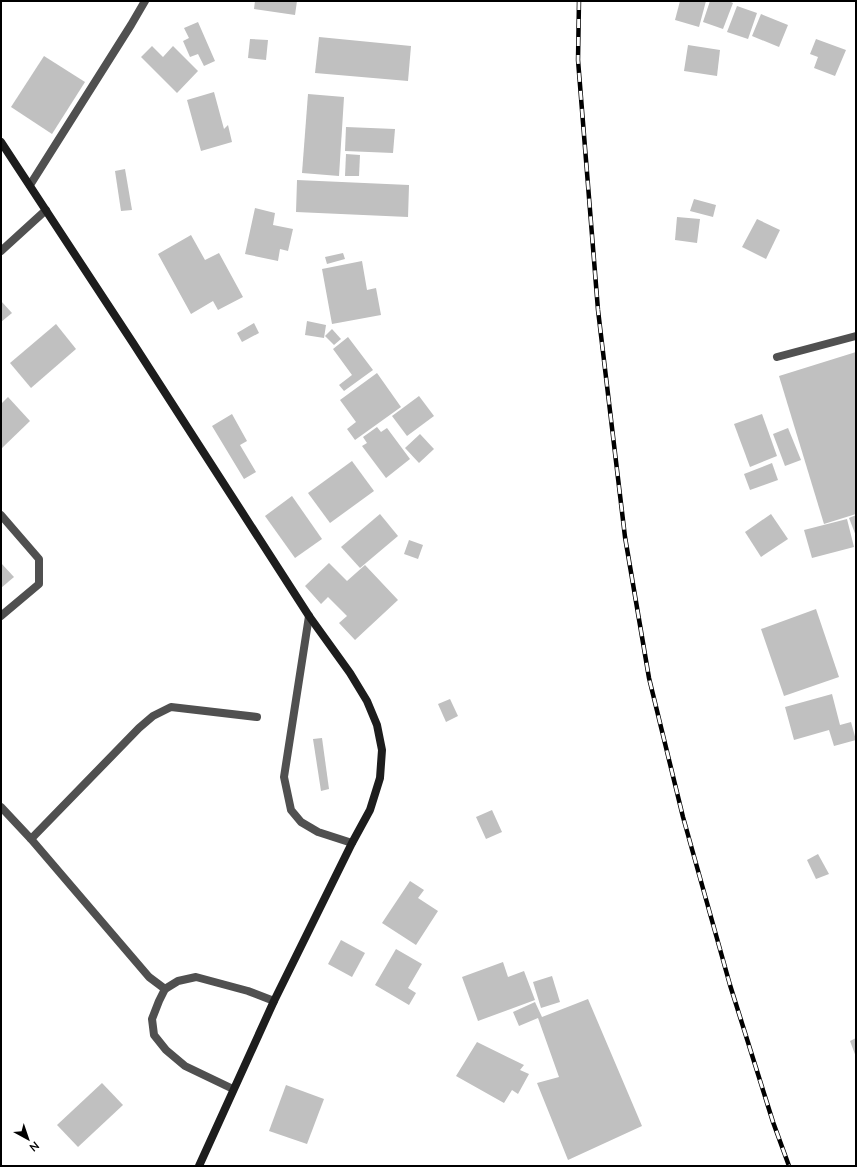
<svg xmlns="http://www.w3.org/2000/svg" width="857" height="1167" font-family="Lato,sans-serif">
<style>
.building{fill:#c0c0c0}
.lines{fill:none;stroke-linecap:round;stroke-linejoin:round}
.lane{stroke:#505050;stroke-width:8}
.street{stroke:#505050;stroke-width:8}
.secondary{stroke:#1d1d1d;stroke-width:8}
.rail-casing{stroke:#000;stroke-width:4.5}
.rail{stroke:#fff;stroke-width:3;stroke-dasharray:9;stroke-linecap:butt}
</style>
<rect width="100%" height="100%" fill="#fff"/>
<g class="building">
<polygon points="255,1 297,1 295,15 254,9"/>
<polygon points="680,1 706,1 699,27 675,20"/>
<polygon points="710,1 729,1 733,3 723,29 703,22"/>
<polygon points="737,6 757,13 748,39 727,32"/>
<polygon points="761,14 788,25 779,47 752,36"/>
<polygon points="198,22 215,61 204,66 198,54 190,57 183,41 189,38 184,28"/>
<polygon points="319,37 411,46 408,81 315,73"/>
<polygon points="250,39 268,40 266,60 248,58"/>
<polygon points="816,39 846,50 835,76 814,68 818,57 810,54"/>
<polygon points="688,45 720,50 717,76 684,71"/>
<polygon points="152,46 163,57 173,46 198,71 177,93 141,57"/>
<polygon points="44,56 85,82 52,134 11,107"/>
<polygon points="214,92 224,129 228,125 232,142 201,151 187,100"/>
<polygon points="308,94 344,97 339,176 302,173"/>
<polygon points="346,127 395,129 393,153 345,151"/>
<polygon points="346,154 360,155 359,176 345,176"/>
<polygon points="125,169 132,210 121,211 115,171"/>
<polygon points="297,180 409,185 408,217 296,212"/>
<polygon points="694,199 716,205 713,217 690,211"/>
<polygon points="255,208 275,213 273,225 293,229 288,251 280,249 278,261 245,254"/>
<polygon points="677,217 700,219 697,243 675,240"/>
<polygon points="757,219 780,230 766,259 742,247"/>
<polygon points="191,235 205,260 219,253 243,297 218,310 213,301 191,314 158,254"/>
<polygon points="343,253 345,259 327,264 325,257"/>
<polygon points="362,261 367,290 376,288 381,315 332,324 322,269"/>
<polygon points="1,301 12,313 1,322"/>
<polygon points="307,321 326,325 324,338 305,335"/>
<polygon points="254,323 259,333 242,342 237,333"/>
<polygon points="56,324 76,349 31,388 10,363"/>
<polygon points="332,329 341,339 334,345 325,336"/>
<polygon points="348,337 373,370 344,391 339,385 352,375 333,349"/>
<polygon points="856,352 856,514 824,524 779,376"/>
<polygon points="377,373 401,407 355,440 347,429 356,422 340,400"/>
<polygon points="419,396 434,416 407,436 392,416"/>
<polygon points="8,397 30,421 1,449 1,404"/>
<polygon points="232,414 247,441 240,445 256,472 244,479 212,426"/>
<polygon points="762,414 777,456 750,467 734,424"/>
<polygon points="377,427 381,432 387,428 410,459 386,478 362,446 367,443 363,437"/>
<polygon points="788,428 801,460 785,466 773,434"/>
<polygon points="420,434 434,449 419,463 405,448"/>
<polygon points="352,461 374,491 330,523 308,493"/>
<polygon points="772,463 778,480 750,490 744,474"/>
<polygon points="292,496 322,539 295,558 265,516"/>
<polygon points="380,514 398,536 360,568 341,547"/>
<polygon points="771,514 788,539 761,557 745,532"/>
<polygon points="856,515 856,536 849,518"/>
<polygon points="847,519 854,547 812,558 804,530"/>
<polygon points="409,540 423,545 418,559 404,554"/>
<polygon points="1,563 14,577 1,588"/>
<polygon points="329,563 347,581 365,565 398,600 355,640 339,623 347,616 328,597 321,604 305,586"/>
<polygon points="816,609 839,677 784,696 761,629"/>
<polygon points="832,694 840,725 851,722 856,740 834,746 829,730 794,740 785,707"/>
<polygon points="450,699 458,716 446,722 438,704"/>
<polygon points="322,738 329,789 321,791 313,739"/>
<polygon points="492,810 502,832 486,839 476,817"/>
<polygon points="818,854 829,874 816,879 807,860"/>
<polygon points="410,881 424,890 418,898 438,911 416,945 382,923"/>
<polygon points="341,940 365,953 352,977 328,964"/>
<polygon points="396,949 422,964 408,988 416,993 409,1005 375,985"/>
<polygon points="503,962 508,977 524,971 535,1000 478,1021 462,977"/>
<polygon points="552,976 560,1002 541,1008 533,982"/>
<polygon points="588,999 642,1126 568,1160 537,1083 559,1077 538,1018 519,1026 513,1012 535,1002 542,1017"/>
<polygon points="856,1038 856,1057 850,1041"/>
<polygon points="477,1042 524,1065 520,1070 529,1074 518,1094 512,1090 504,1103 456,1076"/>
<polygon points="102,1083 123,1105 78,1147 57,1125"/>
<polygon points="286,1085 324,1099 307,1144 269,1131"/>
</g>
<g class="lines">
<g class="lane">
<polyline points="1,251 46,210"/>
<polyline points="1,515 39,559 39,584 1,616"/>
<polyline points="309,616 284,777 291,810 301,822 318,832 352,843"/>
<polyline points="1,807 31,839 149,977 165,989"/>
<polyline points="31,839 139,728 153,716 171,707 257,717"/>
<polyline points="233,1089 185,1066 166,1050 154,1035 152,1019 159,1001 165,989 178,981 196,977 248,991 274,1001"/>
</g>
<g class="street">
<polyline points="30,185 131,25 145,1"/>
<polyline points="777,357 856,336"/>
</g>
<polyline class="secondary" points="1,142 133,343 309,616 350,673 367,701 377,725 382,750 380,778 370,810 352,843 274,1001 199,1166"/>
<g class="rail-casing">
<polyline id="rail" points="579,1 578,60 598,310 625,537 649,678 683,817 730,985 773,1122 789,1166"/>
</g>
<use href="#rail" class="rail"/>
</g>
<rect width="857" height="1167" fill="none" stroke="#000000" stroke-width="4"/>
<g transform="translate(28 1139) rotate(140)" stroke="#ffffff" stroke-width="3" paint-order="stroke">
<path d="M0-3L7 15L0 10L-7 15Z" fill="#000000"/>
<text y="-6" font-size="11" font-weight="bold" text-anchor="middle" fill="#000000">N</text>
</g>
</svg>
